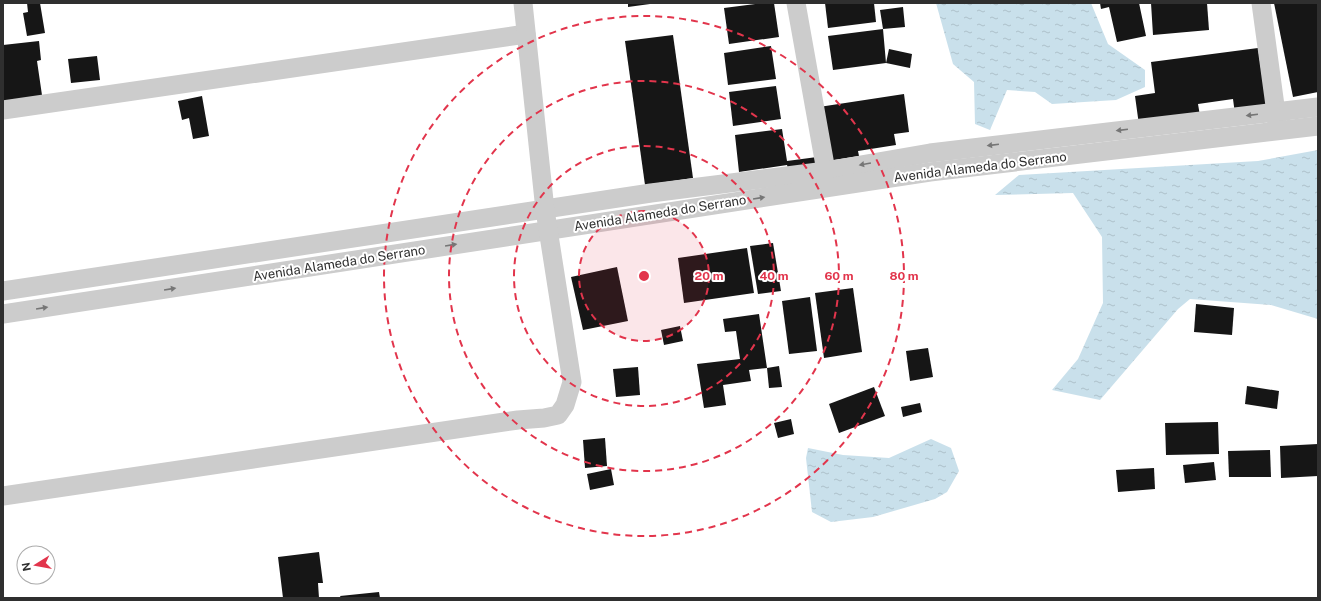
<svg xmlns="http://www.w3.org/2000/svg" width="1321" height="601" font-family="'Public Sans',sans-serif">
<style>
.water{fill:url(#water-ripples)}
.building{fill:#161616}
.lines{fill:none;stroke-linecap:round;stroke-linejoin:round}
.minor{stroke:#ccc;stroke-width:19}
.oneway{fill:#767676}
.ring{fill:none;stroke:#e2354c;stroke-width:2;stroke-dasharray:7 5}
.labels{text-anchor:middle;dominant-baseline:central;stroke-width:4;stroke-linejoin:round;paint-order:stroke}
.street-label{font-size:13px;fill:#2f2f2f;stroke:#fff}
.centre{fill:#e2354c;stroke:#fff;stroke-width:2}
.ring-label{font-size:12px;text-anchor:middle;font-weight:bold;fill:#e2354c;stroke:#fff;stroke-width:4;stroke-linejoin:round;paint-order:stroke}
</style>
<defs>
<pattern id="water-ripples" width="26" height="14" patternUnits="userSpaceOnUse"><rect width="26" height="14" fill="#c9e0eb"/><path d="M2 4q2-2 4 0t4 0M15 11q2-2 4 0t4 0" fill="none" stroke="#adc0ca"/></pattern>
</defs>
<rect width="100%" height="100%" fill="#fff"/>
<g class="water">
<polygon points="936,3 1091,3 1108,44 1145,70 1145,87 1116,100 1052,104 1035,92 1007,90 990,130 975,124 974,82 953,64"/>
<polygon points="1318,150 1318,319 1271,305 1190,299 1178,309 1100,400 1052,390 1078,359 1103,303 1102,237 1073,193 995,195 1019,175 1258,161"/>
<polygon points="931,439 951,448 959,471 947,492 935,499 873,517 831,522 812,512 806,458 808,448 843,455 889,458"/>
</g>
<g class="building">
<polygon points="27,3 40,3 45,33 27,36 23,13 28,12"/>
<polygon points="628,3 650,3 650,4 628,7"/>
<polygon points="763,3 774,3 779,37 729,44 724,8"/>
<polygon points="825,3 874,3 876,22 828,28"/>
<polygon points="1100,3 1139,3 1146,36 1117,42 1109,7 1101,9"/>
<polygon points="1151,3 1207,3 1209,30 1153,35"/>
<polygon points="1274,3 1318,3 1318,92 1293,97"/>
<polygon points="903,7 905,27 883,29 886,63 889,49 912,54 910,68 886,63 833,70 828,36 883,29 880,10"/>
<polygon points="673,35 693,178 645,185 625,41"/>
<polygon points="39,41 41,60 37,61 43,102 3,107 3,45"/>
<polygon points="771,46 776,79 728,85 724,53"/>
<polygon points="1258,48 1267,109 1235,114 1233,99 1198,104 1200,116 1139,125 1135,96 1155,93 1151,62"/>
<polygon points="97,56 100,80 71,83 68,59"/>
<polygon points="776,86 781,119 733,126 729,92"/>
<polygon points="904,94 909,132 894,134 896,145 858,151 859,156 827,161 819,107"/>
<polygon points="202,96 209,136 193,139 189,118 182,120 178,101"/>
<polygon points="782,129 787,161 817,157 820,170 790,175 787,165 739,172 735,135"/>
<polygon points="773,243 781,291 758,294 750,246"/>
<polygon points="747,248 754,293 684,303 678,258"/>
<polygon points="617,267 628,321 583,330 571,277"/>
<polygon points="853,288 862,352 824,358 815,293"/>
<polygon points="810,297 817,351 789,354 782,301"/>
<polygon points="1196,304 1234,308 1232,335 1194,332"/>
<polygon points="759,314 767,368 749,370 751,381 723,385 726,405 704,408 697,364 740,359 736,331 725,332 723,319"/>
<polygon points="680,326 683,341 664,345 661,330"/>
<polygon points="928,348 933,377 910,381 906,351"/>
<polygon points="779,366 782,387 769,388 767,368"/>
<polygon points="638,367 640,395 616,397 613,369"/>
<polygon points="1247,386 1279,391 1277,409 1245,404"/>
<polygon points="874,387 885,416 839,433 829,404"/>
<polygon points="920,403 922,412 903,417 901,407"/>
<polygon points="791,419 794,434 778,438 774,423"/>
<polygon points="1218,422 1219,454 1166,455 1165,423"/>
<polygon points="605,438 607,466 585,468 583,440"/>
<polygon points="1318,444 1318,476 1281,478 1280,446"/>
<polygon points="1270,450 1271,477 1229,477 1228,451"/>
<polygon points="1214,462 1216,480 1185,483 1183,465"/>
<polygon points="1154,468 1155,489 1118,492 1116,470"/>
<polygon points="611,469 614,485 590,490 587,474"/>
<polygon points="319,552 323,583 318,583 319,598 283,598 278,557"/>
<polygon points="379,592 380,598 341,598 340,596"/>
</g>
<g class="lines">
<g class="minor">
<polyline points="796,3 826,171 826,183"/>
<polyline points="1261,3 1276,113 1277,125"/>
<polyline points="3,110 526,34"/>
<polyline points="3,291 651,193 826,171 930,153 1318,107"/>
<polyline points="3,314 930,172 1318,126"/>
<polyline points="3,496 518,420 544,418 558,415 565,405 572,382 545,210 523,3"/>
</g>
</g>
<defs><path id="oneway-solid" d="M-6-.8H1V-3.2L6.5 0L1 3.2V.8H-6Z"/></defs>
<g class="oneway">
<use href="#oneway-solid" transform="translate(1252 115) rotate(173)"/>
<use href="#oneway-solid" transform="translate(1122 130) rotate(173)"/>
<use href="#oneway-solid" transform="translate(993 145) rotate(173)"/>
<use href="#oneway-solid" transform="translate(865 164) rotate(170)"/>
<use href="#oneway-solid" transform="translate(759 198) rotate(-9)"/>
<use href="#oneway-solid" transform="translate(451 245) rotate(-9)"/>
<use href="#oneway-solid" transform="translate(170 289) rotate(-9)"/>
<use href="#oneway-solid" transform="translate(42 308) rotate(-9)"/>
</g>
<circle cx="644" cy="276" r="65" fill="#e2354c" fill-opacity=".12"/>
<g class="ring">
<circle cx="644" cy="276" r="65"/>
<circle cx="644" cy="276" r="130"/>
<circle cx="644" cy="276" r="195"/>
<circle cx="644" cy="276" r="260"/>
</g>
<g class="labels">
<g class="street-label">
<text transform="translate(980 167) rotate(-7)">Avenida Alameda do Serrano</text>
<text transform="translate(660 213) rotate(-9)">Avenida Alameda do Serrano</text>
<text transform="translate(339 263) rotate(-9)">Avenida Alameda do Serrano</text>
</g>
</g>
<circle cx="644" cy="276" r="6" class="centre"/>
<g class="ring-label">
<text x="709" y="280">20 m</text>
<text x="774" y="280">40 m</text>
<text x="839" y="280">60 m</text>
<text x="904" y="280">80 m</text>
</g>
<rect width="1321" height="601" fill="none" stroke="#2f2f2f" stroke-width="8"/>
<g transform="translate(36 565) rotate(259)"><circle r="19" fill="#ffffff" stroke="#acacac"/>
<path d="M0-3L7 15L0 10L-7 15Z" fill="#e2354c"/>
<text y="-6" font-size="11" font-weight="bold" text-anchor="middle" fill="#2f2f2f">N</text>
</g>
</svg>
